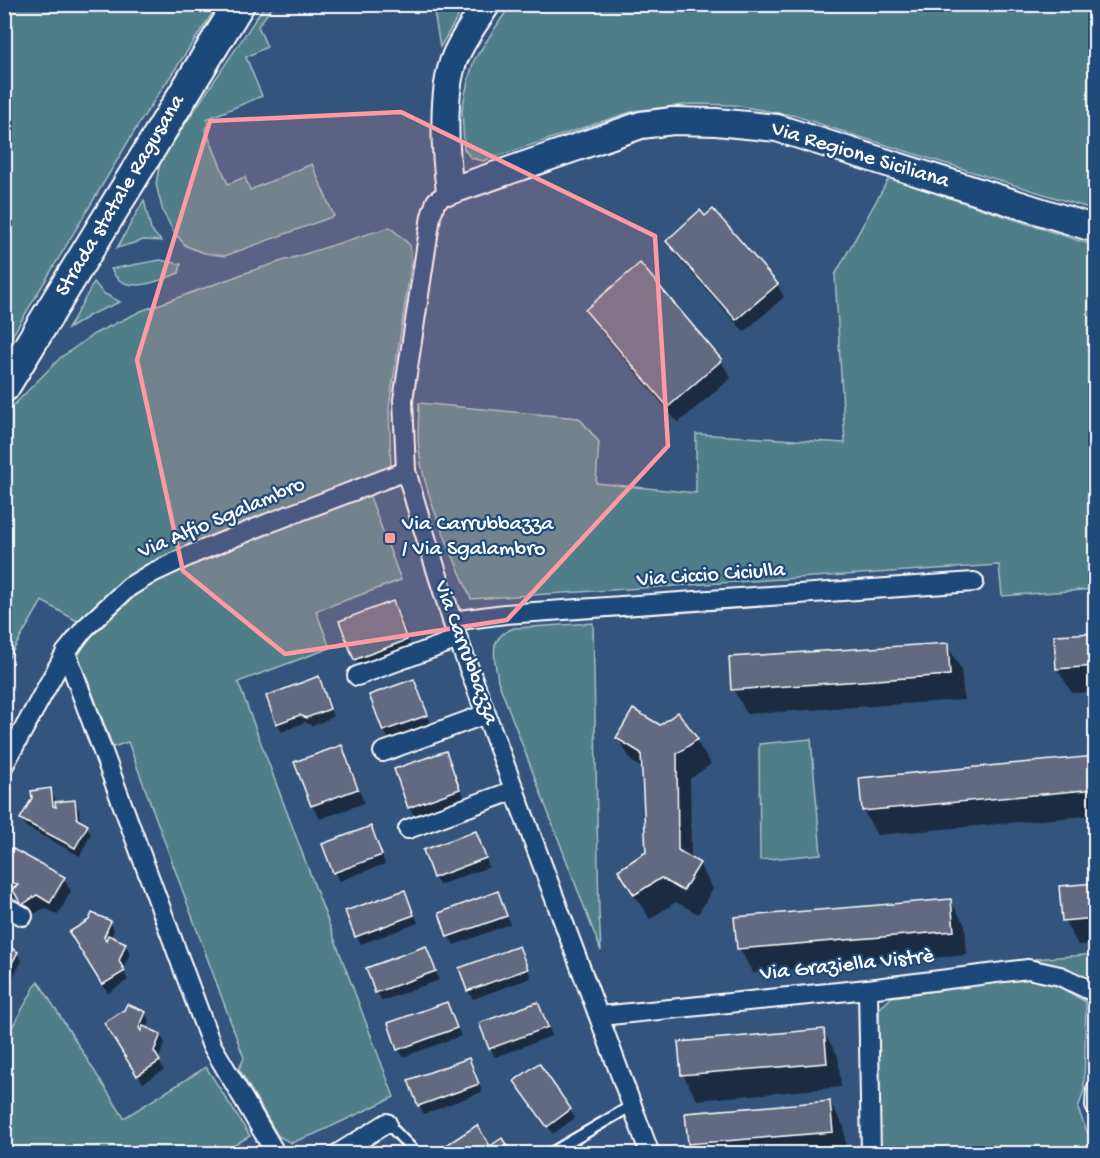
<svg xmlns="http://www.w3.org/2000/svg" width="1100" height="1158" font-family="'Gochi Hand',sans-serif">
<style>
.green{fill:#4f7e89;stroke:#a7bec4;stroke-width:1.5}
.shadow{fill:#0007}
.building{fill:#626b82;stroke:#fff;stroke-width:1.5}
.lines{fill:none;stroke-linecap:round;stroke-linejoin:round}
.service-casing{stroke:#fff;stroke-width:14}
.minor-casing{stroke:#fff;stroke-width:22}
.secondary-casing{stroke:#fff;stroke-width:30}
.primary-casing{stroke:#fff;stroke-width:34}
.service{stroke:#1f4a7a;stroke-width:9}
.minor{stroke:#1f4a7a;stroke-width:18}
.secondary{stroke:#1f4a7a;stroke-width:26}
.primary{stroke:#1f4a7a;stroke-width:30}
.marked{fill:#ff9aa2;fill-opacity:0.2;stroke:#ff9aa2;stroke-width:4.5;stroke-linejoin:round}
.poi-dot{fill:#ff9aa2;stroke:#1f4a7a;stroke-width:2}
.labels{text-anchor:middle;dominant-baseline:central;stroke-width:4.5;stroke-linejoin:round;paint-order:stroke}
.street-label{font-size:22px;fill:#fff;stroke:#1f4a7a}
.poi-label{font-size:22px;fill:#fff;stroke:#1f4a7a;text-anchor:start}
</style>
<rect width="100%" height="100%" fill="#33547c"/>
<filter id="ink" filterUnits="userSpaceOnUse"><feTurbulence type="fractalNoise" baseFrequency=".0167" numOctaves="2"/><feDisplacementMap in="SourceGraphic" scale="12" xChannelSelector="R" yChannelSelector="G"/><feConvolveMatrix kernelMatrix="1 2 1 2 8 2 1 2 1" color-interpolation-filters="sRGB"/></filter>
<g filter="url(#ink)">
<g class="green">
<polygon points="5,4 218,5 140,122 5,348"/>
<polygon points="511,4 1095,5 1095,210 841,131 796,116 733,105 691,104 634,111 483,161 471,158 464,149 462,109 468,81 474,60"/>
<polygon points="265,5 274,5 258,26 267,47 246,57 262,96 207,119 209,126 205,128 228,184 245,177 250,190 312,164 334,216 225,256 204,253 186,246 174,232 163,212 156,184 160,162"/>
<polygon points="433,5 465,5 440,47"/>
<path d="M889,178L1095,246V589L1002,596L999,565L471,599C452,551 425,501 419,450C417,435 419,418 419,403L579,418L599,442L596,483L696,493V434L845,443L835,275Z"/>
<polygon points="144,200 151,230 161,241 144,240 117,248"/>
<polygon points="390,227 410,245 412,261 389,407 391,467 144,566 77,621 42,601 5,664 4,416 7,412 60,358 94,334 141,311 251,271"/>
<path d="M160,260L181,264L179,273C161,280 132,294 116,277C114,275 113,271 111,269Z"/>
<polygon points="94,282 103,293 120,302 92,314 68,329"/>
<polygon points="369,494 401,580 316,611 330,648 238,682 394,1097 315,1134 291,1143 278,1136 239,1069 244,1058 128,742 113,747 78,656 88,640 152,580 194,562"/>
<path d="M593,623L599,912L601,951L498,681C495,658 486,638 514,628Z"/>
<polygon points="811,739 821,854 760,860 759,744"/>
<polygon points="1095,954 1095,981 1091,981 1034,959"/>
<polygon points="1025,978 1056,985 1086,1002 1084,1090 1078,1109 1090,1139 1095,1139 1095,1153 880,1153 878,1038 879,1009 892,997"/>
<polygon points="38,981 124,1118 206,1067 250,1136 221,1153 5,1153 5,1040"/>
</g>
<g class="shadow">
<polygon points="668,241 777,284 784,297 744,332 675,254"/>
<polygon points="640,265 721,361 731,378 678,423 597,327 587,310"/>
<polygon points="392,603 400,615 413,653 362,672 355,659"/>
<polygon points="1096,634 1096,692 1072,693 1057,669"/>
<polygon points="947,645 961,669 964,700 747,714 733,689"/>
<polygon points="318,678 323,686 333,717 312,726 305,722 282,732 277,723"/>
<polygon points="413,680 418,689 431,724 389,739 384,731 371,696"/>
<polygon points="660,727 696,740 711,764 690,779 691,860 699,864 713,889 698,914 676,902 650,919 634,895 648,853 644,769 632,762 618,738"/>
<polygon points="341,747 349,760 364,803 320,819 312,806 296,763"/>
<polygon points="445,752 452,765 466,802 417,820 410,808 396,770"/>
<polygon points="1096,758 1096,815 877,835 863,810"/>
<polygon points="50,790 55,798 55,803 74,801 79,810 80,822 86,826 91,834 80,856 26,827 22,819"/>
<polygon points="370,828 375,836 385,864 339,881 334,872"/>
<polygon points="475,833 480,841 489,867 439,885 434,877"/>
<polygon points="4,864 63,878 71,891 58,915 45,908 30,916 18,896 7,902 4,897"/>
<polygon points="1096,885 1096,944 1078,945 1064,920"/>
<polygon points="404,891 409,900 418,923 361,944 356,936"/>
<polygon points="497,893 502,901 510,924 454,945 449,937 441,914"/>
<polygon points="950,900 965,925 967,955 753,973 739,948"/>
<polygon points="110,922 114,930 111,938 125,944 130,953 123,970 128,980 108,993 71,933"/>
<polygon points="4,929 10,937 11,950 17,953 22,961 10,983 4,980"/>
<polygon points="425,948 430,956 439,980 382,1001 377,992 368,969"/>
<polygon points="519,948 524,956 531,978 473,999 468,991 461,969"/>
<polygon points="447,1003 451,1012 461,1036 403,1057 399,1049"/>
<polygon points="538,1004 543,1012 552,1036 495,1057 490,1048"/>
<polygon points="145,1013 150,1021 146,1029 160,1035 165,1043 158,1060 164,1070 143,1083 111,1032"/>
<polygon points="823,1031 838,1056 841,1087 697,1100 683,1075 680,1044"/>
<polygon points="469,1060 474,1068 482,1092 424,1114 419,1105"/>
<polygon points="539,1066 575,1118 553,1134 521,1089"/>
<polygon points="830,1102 844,1127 846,1154 695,1154 690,1143"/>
</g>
<g class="building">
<polygon points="713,209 778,284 736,320 666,241 700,210 705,216"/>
<polygon points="640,263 722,360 668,407 585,310"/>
<polygon points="393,601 407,640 354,660 339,621"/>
<polygon points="1096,633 1096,666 1056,669 1054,635"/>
<polygon points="948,643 950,675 731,690 729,657"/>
<polygon points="319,676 330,709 306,718 300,715 276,724 266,696"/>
<polygon points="414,679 428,715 383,731 369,695"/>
<polygon points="633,709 660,725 678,712 698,739 677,754 678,850 700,863 683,891 661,878 634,895 618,870 646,852 641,753 616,738"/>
<polygon points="342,745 358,789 311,806 294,762"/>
<polygon points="446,751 460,789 408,808 394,769"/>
<polygon points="1096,756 1096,789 862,811 859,778"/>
<polygon points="51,788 53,806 56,807 55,802 75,800 77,819 88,825 75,848 20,819 32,798 31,791"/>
<polygon points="371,826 382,855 333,873 322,844"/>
<polygon points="476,831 486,858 433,878 423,850"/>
<polygon points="11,848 65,877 50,903 37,895 22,905 12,889 18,885 12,882 4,886 4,861"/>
<polygon points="1096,883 1096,918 1062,921 1059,886"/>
<polygon points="405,890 414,915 355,937 345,911"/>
<polygon points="498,891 507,916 447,937 439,913"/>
<polygon points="951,899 954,931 737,949 734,917"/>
<polygon points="92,913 111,921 104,937 106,940 108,935 126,943 119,961 125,971 102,985 69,932 89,920"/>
<polygon points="4,927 6,927 8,946 18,952 5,976"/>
<polygon points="426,946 436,971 375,993 366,968"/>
<polygon points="519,946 528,969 467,991 459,968"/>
<polygon points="447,1002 457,1028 397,1050 388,1023"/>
<polygon points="538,1002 548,1027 489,1049 479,1023"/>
<polygon points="127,1004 146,1012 139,1028 141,1031 143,1026 161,1034 154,1051 160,1061 137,1076 104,1023 124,1010"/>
<polygon points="824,1029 827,1063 681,1075 678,1042"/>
<polygon points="469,1058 479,1084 418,1106 408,1080"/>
<polygon points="539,1063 571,1109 547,1127 514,1081"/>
<polygon points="830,1101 833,1132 688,1144 685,1113"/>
<polygon points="477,1125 490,1146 502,1138 512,1154 450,1154 445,1146"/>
</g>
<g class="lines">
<g class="service-casing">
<g id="service">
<polyline points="387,1123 417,1154"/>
<polyline points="549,1154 633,1105"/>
</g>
</g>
<g class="minor-casing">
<g id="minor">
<polyline points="450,191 436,201 431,216 403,400 406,471 422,525 458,639 650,1154"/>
<polyline points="452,621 505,614 974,582"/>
<polyline points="66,652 211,1044 276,1154"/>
<polyline points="357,676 458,639"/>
<polyline points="383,752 486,714"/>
<polyline points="4,765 66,652 85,628 129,587 152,573 193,554 266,524 406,471"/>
<polyline points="408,829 515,790"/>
<polyline points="4,906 23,916"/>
<polyline points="868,989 871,1154"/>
<polyline points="600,1016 868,989 1028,969 1060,976 1096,993"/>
<polyline points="1095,1106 1096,1090"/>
<polyline points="337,1154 387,1123"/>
</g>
</g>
<g class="secondary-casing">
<path id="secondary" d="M487,4C476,21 463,38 455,57C441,91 445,154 450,191L641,125L673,121L716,122L777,128L1096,229"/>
</g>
<g class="primary-casing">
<polyline id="primary" points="4,387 239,4"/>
</g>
<use href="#service" class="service"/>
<use href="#minor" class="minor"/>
<use href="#secondary" class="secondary"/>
<use href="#primary" class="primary"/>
</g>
</g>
<path class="marked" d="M401,112L655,236L668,446L507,620L285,654L183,571L137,360L210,121Z"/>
<rect class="poi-dot" x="384" y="532" width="12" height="12" rx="3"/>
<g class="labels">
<g class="street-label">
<text transform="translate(860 156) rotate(17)">Via Regione Siciliana</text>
<text transform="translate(121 196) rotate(-59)">Strada statale Ragusana</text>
<text transform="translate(222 519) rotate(-23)">Via Alfio Sgalambro</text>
<text transform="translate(711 576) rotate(-4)">Via Ciccio Ciciulla</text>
<text transform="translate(465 653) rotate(70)">Via Carrubbazza</text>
<text transform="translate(847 966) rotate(-6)">Via Graziella Vistrè</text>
</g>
<g class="poi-label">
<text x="402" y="525">Via Carrubbazza<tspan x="402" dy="25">/ Via Sgalambro</tspan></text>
</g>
</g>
<rect width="1100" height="1158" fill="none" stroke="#1f4a7a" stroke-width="24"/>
<rect x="12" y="12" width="1076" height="1134" fill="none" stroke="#fff" stroke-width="2" filter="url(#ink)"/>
</svg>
